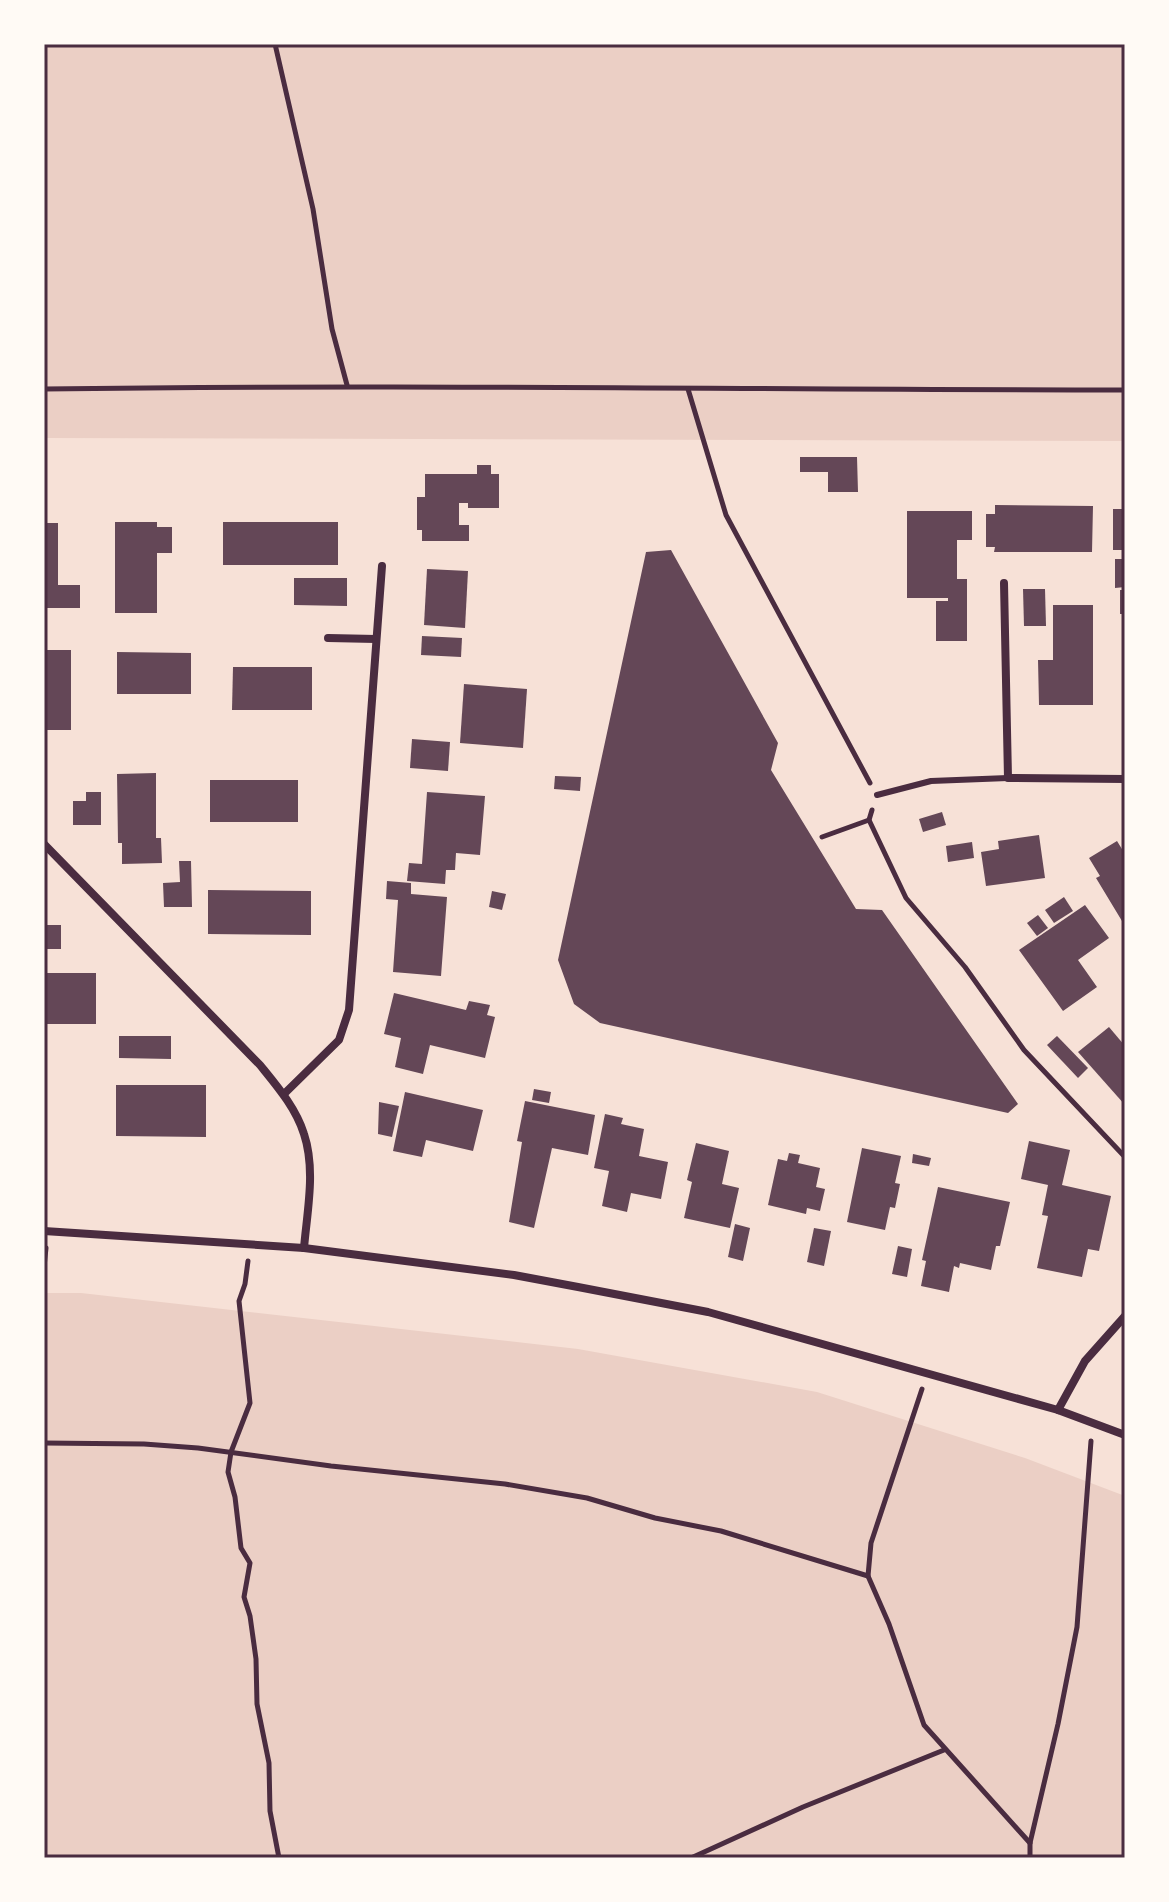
<svg xmlns="http://www.w3.org/2000/svg" width="1169" height="1902" font-family="Mulish,sans-serif">
<style>
.green{fill:#ebcfc5}
.building{fill:#644757}
.lines{fill:none;stroke-linecap:round;stroke-linejoin:round}
.path{stroke:#4a2c40;stroke-width:5}
.service{stroke:#4a2c40;stroke-width:6}
.minor{stroke:#4a2c40;stroke-width:8}
.neatline{fill:none;stroke:#4a2c40;stroke-width:3}
</style>
<rect width="100%" height="100%" fill="#f7e1d7"/>
<g class="green">
<polygon points="44,44 1125,44 1125,441 44,438"/>
<polygon points="44,1293 81,1293 578,1349 817,1392 1025,1458 1125,1496 1125,1858 44,1858"/>
</g>
<g class="building">
<polygon points="800,457 857,457 858,492 828,492 828,472 800,472"/>
<polygon points="477,465 491,465 491,474 499,474 499,508 468,508 468,503 459,503 459,525 469,525 469,541 422,541 422,530 417,530 417,497 425,497 425,474 477,474"/>
<polygon points="995,505 1093,506 1092,552 994,552 995,547 986,547 986,514 995,514"/>
<rect x="1113" y="509" width="12" height="41"/>
<polygon points="907,511 972,511 972,540 957,540 957,579 967,579 967,641 936,641 936,601 948,601 948,598 907,598"/>
<polygon points="115,522 157,522 157,527 172,527 172,553 157,553 157,613 115,613"/>
<rect x="223" y="522" width="115" height="43"/>
<polygon points="44,523 58,523 58,585 80,585 80,608 44,608"/>
<polygon points="671,550 778,743 771,770 856,909 882,910 1018,1104 1008,1113 600,1023 574,1004 558,960 646,552"/>
<polygon points="1115,559 1125,559 1125,587 1115,588"/>
<polygon points="427,569 468,571 465,628 424,625"/>
<polygon points="294,578 347,578 347,606 294,605"/>
<polygon points="1023,589 1045,589 1046,626 1024,626"/>
<rect x="1120" y="590" width="5" height="24"/>
<polygon points="1053,605 1093,605 1093,705 1039,705 1038,660 1053,660"/>
<polygon points="422,636 462,638 461,657 421,655"/>
<rect x="44" y="650" width="27" height="80"/>
<polygon points="117,652 191,653 191,694 117,694"/>
<polygon points="233,667 312,667 312,710 232,710"/>
<polygon points="464,684 527,689 523,748 460,743"/>
<polygon points="412,739 450,742 448,771 410,768"/>
<polygon points="156,773 156,838 161,838 162,863 122,864 122,843 118,843 117,774"/>
<polygon points="555,776 581,777 580,791 554,789"/>
<rect x="210" y="780" width="88" height="42"/>
<polygon points="86,792 101,792 101,825 73,825 73,801 86,801"/>
<polygon points="427,792 485,796 480,855 456,853 455,870 446,870 445,884 407,881 409,863 422,864"/>
<polygon points="942,812 946,825 923,832 919,819"/>
<polygon points="1039,835 1045,878 986,886 981,852 999,849 998,841"/>
<polygon points="1117,841 1125,854 1125,926 1096,878 1100,876 1089,858"/>
<polygon points="972,842 974,858 948,862 946,846"/>
<polygon points="179,861 191,861 192,907 164,907 163,883 180,882"/>
<polygon points="387,881 411,883 411,894 447,897 441,976 393,972 398,900 386,899"/>
<polygon points="208,890 311,891 311,935 208,934"/>
<polygon points="492,891 506,894 502,910 489,907"/>
<polygon points="1064,897 1073,911 1054,923 1045,910"/>
<polygon points="1085,905 1109,938 1078,960 1097,987 1063,1011 1019,950"/>
<polygon points="1038,915 1048,928 1037,936 1027,923"/>
<rect x="44" y="925" width="17" height="24"/>
<rect x="44" y="973" width="52" height="51"/>
<polygon points="394,993 466,1010 469,1001 490,1005 487,1015 495,1017 485,1058 430,1045 423,1074 395,1067 401,1038 384,1034"/>
<polygon points="1109,1027 1125,1046 1125,1105 1078,1052"/>
<polygon points="119,1036 171,1036 171,1059 119,1058"/>
<polygon points="1057,1036 1088,1068 1078,1078 1047,1045"/>
<polygon points="116,1085 206,1085 206,1137 116,1136"/>
<polygon points="534,1089 551,1092 549,1103 532,1100"/>
<polygon points="405,1092 483,1110 473,1151 426,1140 422,1157 393,1151"/>
<polygon points="525,1101 595,1115 588,1155 552,1148 534,1228 509,1222 522,1142 517,1141"/>
<polygon points="379,1102 399,1106 392,1137 378,1134"/>
<polygon points="605,1114 623,1118 621,1124 644,1129 639,1156 668,1162 661,1199 631,1193 627,1212 602,1206 609,1171 594,1168"/>
<polygon points="1029,1141 1070,1150 1062,1185 1111,1196 1099,1251 1088,1249 1082,1277 1037,1268 1048,1216 1042,1215 1048,1185 1021,1179"/>
<polygon points="696,1143 729,1151 722,1184 739,1188 730,1228 684,1218 692,1182 687,1180"/>
<polygon points="862,1148 901,1156 895,1183 900,1184 895,1208 890,1207 885,1230 847,1222"/>
<polygon points="789,1153 800,1155 798,1163 820,1168 816,1187 825,1189 820,1211 807,1208 806,1214 768,1205 778,1159 787,1161"/>
<polygon points="913,1154 931,1158 929,1166 912,1163"/>
<polygon points="938,1187 1010,1202 1000,1246 996,1246 991,1270 960,1263 959,1268 954,1266 949,1292 921,1286 926,1261 922,1260"/>
<polygon points="735,1224 750,1228 743,1261 728,1257"/>
<polygon points="814,1228 831,1231 824,1266 807,1262"/>
<polygon points="898,1246 912,1249 907,1277 892,1274"/>
</g>
<g class="lines">
<g class="path">
<polyline points="275,44 313,209 332,329 347,385"/>
<path d="M44,389C404,384 765,390 1125,390"/>
<polyline points="688,389 726,515 870,783"/>
<polyline points="872,810 869,820 906,898 965,967 1024,1050 1125,1157"/>
<polyline points="822,837 869,820"/>
<polyline points="248,1261 245,1284 239,1301 250,1403 231,1452 228,1472 235,1497 241,1548 250,1563 244,1597 250,1616 256,1659 257,1704 269,1763 270,1811 279,1858"/>
<polyline points="44,1267 46,1248"/>
<polyline points="922,1389 871,1543 868,1576 889,1624 924,1725 1030,1843"/>
<polyline points="44,1443 144,1444 198,1448 331,1466 505,1484 587,1498 655,1518 721,1531 868,1576"/>
<polyline points="691,1858 803,1807 944,1750"/>
<polyline points="1030,1858 1030,1843 1058,1724 1077,1627 1091,1441"/>
</g>
<polyline class="service" points="877,795 931,781 1008,778"/>
<g class="minor">
<polyline points="1004,583 1008,778 1125,779"/>
<polyline points="328,638 376,639"/>
<path d="M44,844L260,1065C277,1086 296,1108 304,1134C316,1170 307,1212 304,1248"/>
<polyline points="284,1094 339,1040 349,1010 382,566"/>
<polyline points="44,1231 304,1248 514,1275 578,1287 708,1312 1058,1410 1125,1435"/>
<polyline points="1058,1410 1085,1361 1125,1316"/>
</g>
</g>
<rect width="1169" height="1902" fill="none" stroke="#fffaf5" stroke-width="92"/>
<rect x="46" y="46" width="1077" height="1810" class="neatline"/>
</svg>
